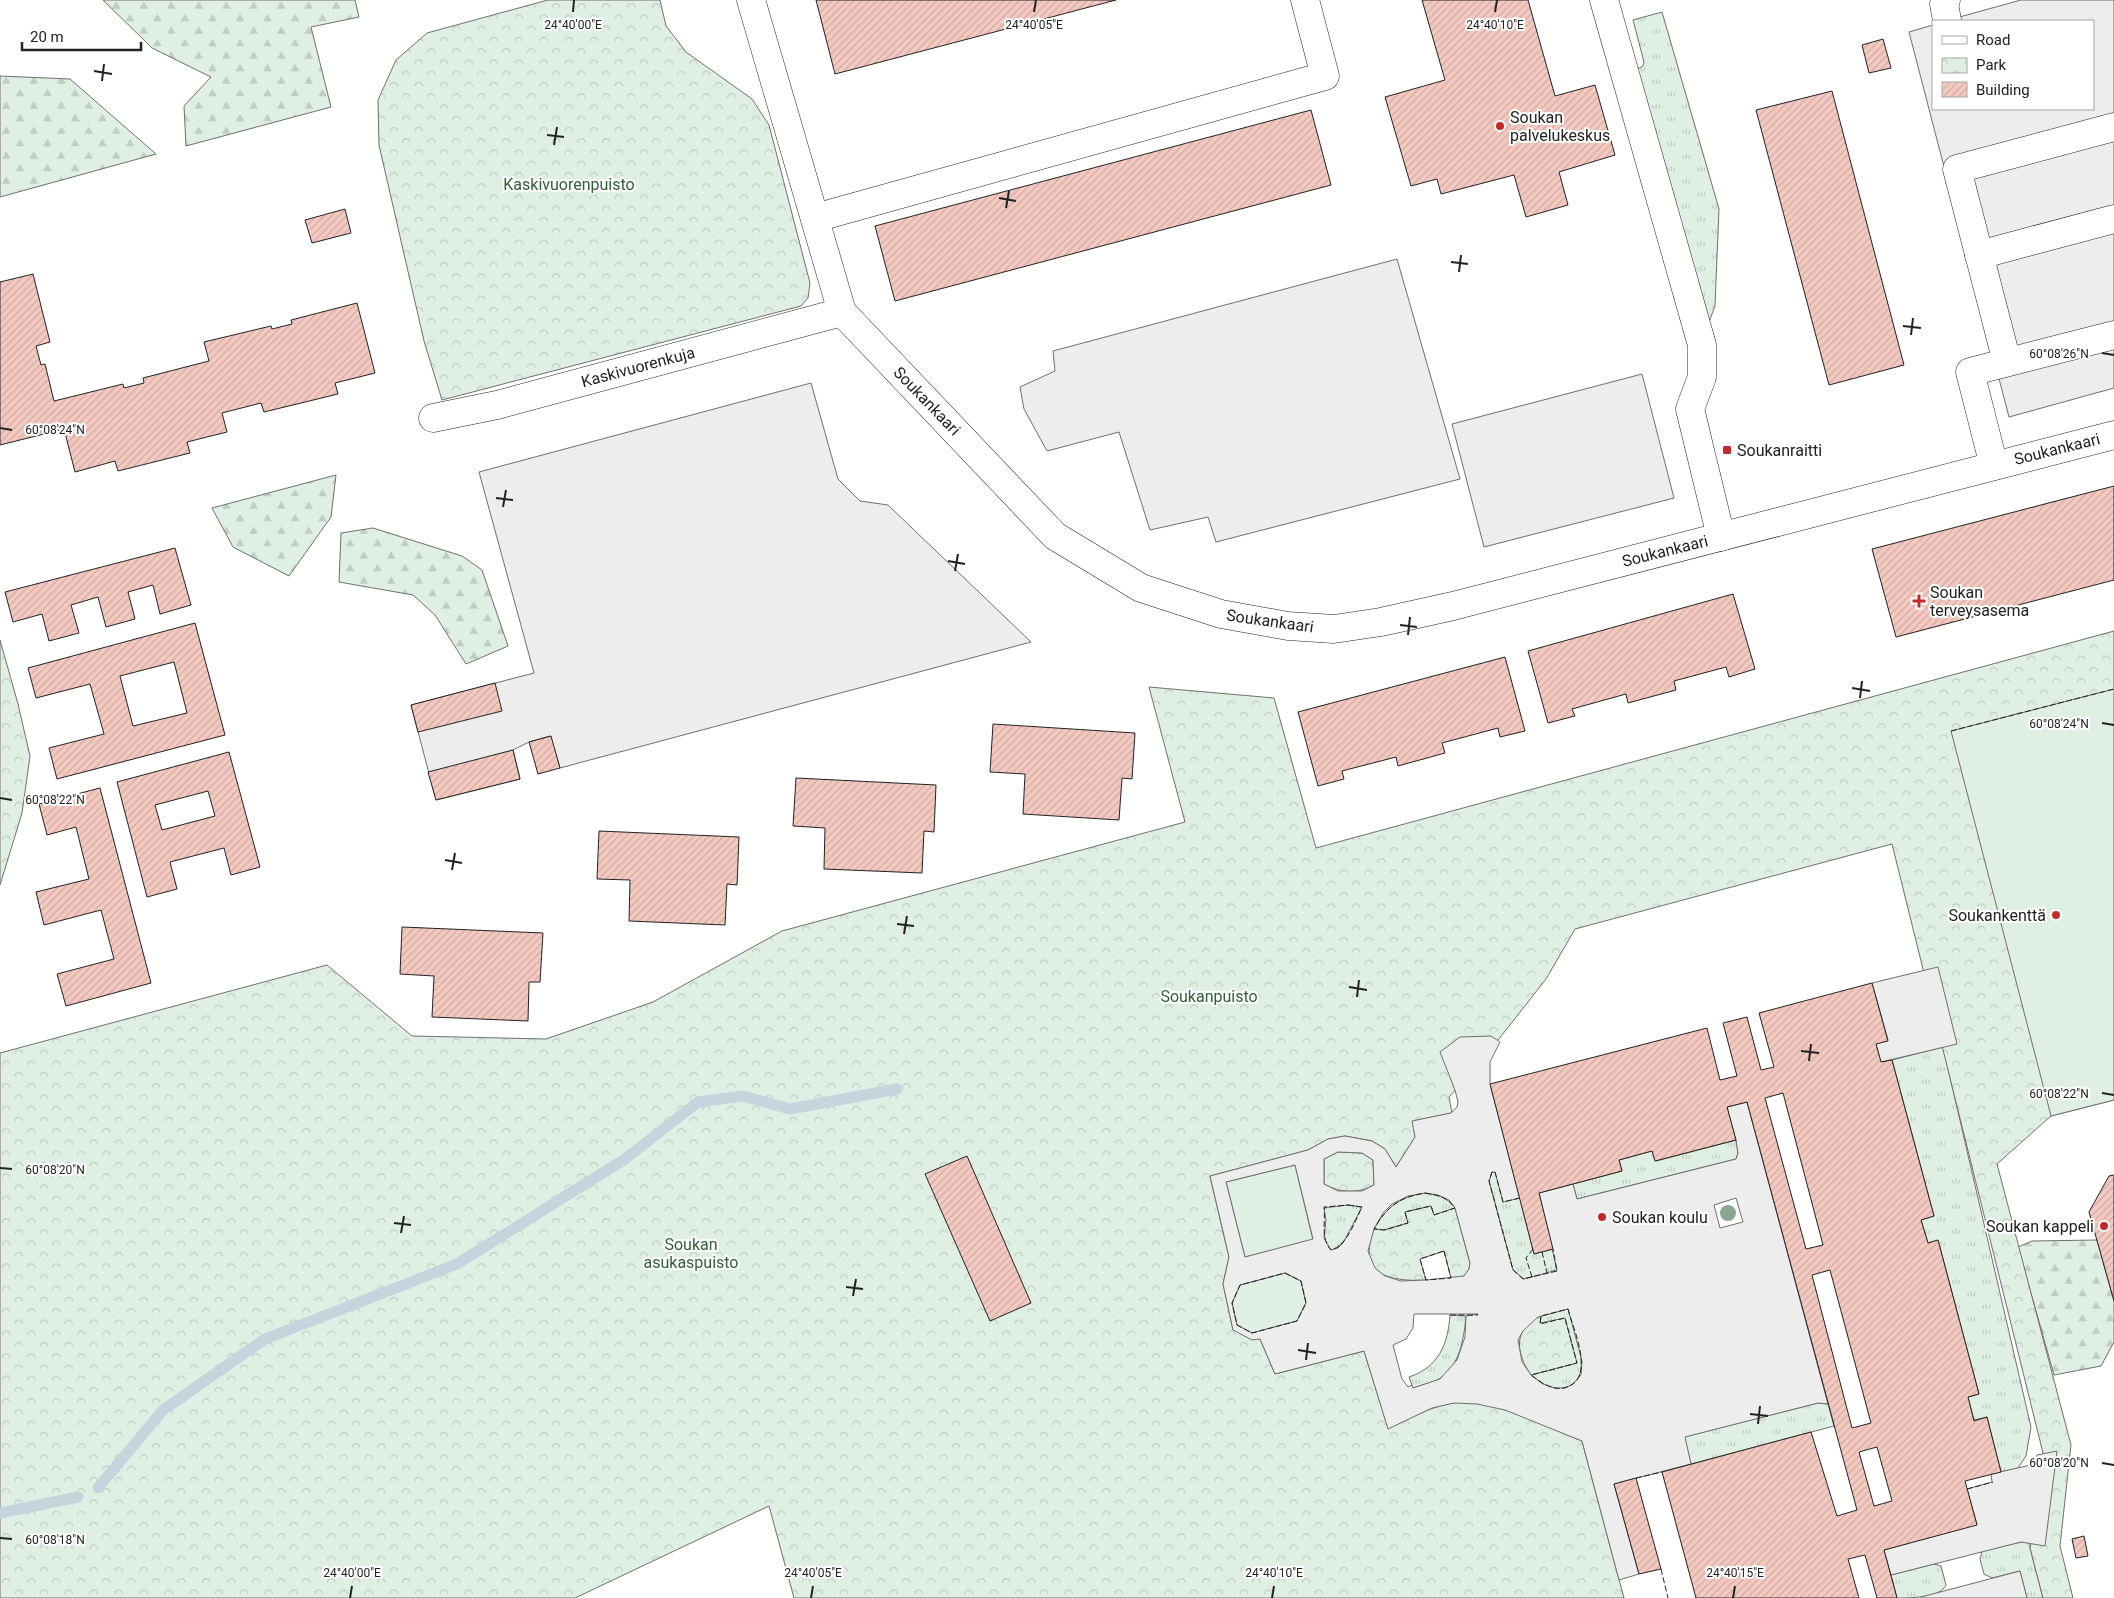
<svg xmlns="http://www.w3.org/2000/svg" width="2114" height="1598" font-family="Roboto,sans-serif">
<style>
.grass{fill:url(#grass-tufts);stroke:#6f6f6f}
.forest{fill:url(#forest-firs);stroke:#6f6f6f}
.park{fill:url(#park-crowns);stroke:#6f6f6f}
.pitch{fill:#e0efe3;stroke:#6f6f6f}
.parking{fill:#ededed;stroke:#6f6f6f;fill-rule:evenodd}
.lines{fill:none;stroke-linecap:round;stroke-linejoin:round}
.stream{stroke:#c7d3dd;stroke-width:11}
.building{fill:url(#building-hatch);stroke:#222;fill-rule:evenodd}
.minor-casing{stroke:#222;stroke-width:29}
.minor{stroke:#fff;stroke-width:28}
.fence{stroke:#222;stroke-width:1;stroke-dasharray:6 2.5;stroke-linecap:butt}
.tree{fill:#8da692}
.ticks{fill:none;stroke:#222;stroke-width:2}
.poi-dot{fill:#c62828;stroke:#fff;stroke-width:2}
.labels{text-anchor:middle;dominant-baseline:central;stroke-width:4;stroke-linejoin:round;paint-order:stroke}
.poi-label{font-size:16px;fill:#222;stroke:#fff;text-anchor:start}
.park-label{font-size:16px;fill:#2f5e38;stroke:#fff}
.street-label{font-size:16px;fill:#222;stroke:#fff}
.ticks-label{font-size:12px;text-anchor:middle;fill:#222;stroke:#fff;stroke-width:4;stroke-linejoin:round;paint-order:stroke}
</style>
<defs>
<pattern id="grass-tufts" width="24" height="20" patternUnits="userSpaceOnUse" patternTransform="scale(1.25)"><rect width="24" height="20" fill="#e0efe3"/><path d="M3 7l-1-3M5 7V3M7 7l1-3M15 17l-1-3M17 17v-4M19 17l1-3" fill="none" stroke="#c0cdc2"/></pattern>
<pattern id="forest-firs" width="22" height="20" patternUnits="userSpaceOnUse" patternTransform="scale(1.25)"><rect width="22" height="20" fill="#e0efe3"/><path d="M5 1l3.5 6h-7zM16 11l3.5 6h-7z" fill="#c0cdc2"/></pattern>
<pattern id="park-crowns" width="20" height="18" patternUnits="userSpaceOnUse" patternTransform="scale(1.25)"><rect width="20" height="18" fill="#e0efe3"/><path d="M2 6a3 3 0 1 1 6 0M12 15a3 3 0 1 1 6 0" fill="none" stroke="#c0cdc2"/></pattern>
<pattern id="building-hatch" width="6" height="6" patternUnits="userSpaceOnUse" patternTransform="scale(1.25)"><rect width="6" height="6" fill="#f3c9c0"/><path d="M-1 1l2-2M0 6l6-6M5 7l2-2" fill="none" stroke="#d0aca5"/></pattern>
</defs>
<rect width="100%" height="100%" fill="#fff"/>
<g class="grass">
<polygon points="1662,12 1719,209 1715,306 1709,322 1637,69 1643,66 1644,62 1633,20"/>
<polygon points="1943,1047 2031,1427 2026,1456 2018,1468 2001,1472 1987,1417 1974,1420 1968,1397 1979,1394 1938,1240 1928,1243 1921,1220 1934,1216 1892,1060"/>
<polygon points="1736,1140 1738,1153 1736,1159 1577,1199 1573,1184 1622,1171 1619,1160 1652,1151 1656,1161"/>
<polygon points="1492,1172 1495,1172 1520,1198 1534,1254 1553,1249 1557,1271 1523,1279 1513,1270 1489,1181"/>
<path d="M1425,1193C1438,1195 1447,1197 1455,1208L1434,1215L1431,1206L1405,1212L1408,1223L1384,1230L1374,1229C1387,1206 1400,1197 1425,1193Z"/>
<path d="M1348,1205L1362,1207C1355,1221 1347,1246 1331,1250C1320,1239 1326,1221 1324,1207Z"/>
<path d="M1568,1309C1573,1329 1596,1377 1567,1387C1554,1392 1541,1383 1531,1375L1577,1363L1540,1324L1541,1316Z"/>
<path d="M1450,1315L1466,1316C1464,1338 1460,1366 1439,1379C1432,1383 1421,1385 1413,1388L1409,1377C1439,1367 1448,1344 1450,1315Z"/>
<polygon points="1818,1403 1828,1404 1834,1426 1691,1464 1684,1437"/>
<polygon points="2021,1542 2030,1542 2030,1548 2043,1598 2027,1598 2020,1571 1992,1578 1984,1574 1980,1559 1982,1551"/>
<path d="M1934,1564L1941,1566L1946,1585C1940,1598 1910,1598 1897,1598L1891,1575Z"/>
</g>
<g class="forest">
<polygon points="103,0 355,0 359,17 311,27 331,107 186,146 184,106 211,77 152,48"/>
<polygon points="0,76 70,79 156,154 0,197"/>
<polygon points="336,475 331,517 289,576 233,547 212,508"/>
<polygon points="373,528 462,556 482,570 508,646 466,664 435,615 413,595 339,582 341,533"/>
<polygon points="2097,1240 2114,1301 2114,1342 2101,1366 2054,1375 2018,1247 2032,1241"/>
</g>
<g class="park">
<polygon points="548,0 660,0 666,26 686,52 752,99 769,125 810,283 808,298 801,306 442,400 424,341 379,145 378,100 396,60 427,33"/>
<path d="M2114,631V1100L2051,1116L1997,1164L2071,1445L2060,1546L2073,1598H2043L2030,1548L2045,1461L1892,844L1575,929L1546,979L1480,1063L1449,1097L1452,1113L1413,1121L1415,1137L1396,1167L1385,1149L1372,1141L1345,1136L1328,1139L1308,1150L1210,1176L1229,1257L1223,1284L1233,1330L1260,1339L1275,1374L1364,1351L1388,1428C1409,1419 1429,1407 1453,1403C1491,1397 1546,1427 1582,1441L1624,1598H794L769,1506L575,1598H0V1053L327,965L412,1036L546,1039L653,1002L782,931L1185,822L1149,687L1274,698L1316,848Z"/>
<polygon points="0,640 18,704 30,756 22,813 0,885"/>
<path d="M1338,1152L1362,1153L1373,1160L1374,1185C1357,1194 1341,1193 1324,1184V1159Z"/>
<path d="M1431,1206L1434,1215L1455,1208L1470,1263L1469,1269L1464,1276L1451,1278L1444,1251L1420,1259L1426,1280C1388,1282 1357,1274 1374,1229L1385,1230L1408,1223L1405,1212Z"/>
<path d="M1541,1316L1540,1323L1565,1318L1577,1363L1531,1375C1516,1353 1512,1329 1541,1316Z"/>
</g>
<g class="pitch">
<polygon points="2114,689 2114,1100 2051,1116 1951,731"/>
<polygon points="1295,1165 1313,1240 1245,1257 1226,1182"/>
<polygon points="1285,1273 1301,1281 1306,1303 1297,1321 1252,1333 1237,1325 1232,1303 1240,1285"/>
</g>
<g class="parking">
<polygon points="2021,0 2114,0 2114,388 2009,417 1909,32 1933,25 1933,109 2093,109 2093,21 1945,21"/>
<polygon points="1397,259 1460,479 1216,542 1208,517 1150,530 1119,432 1047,451 1024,409 1020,387 1055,371 1053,351"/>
<polygon points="1642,374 1674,498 1484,547 1452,424"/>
<polygon points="811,383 838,479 860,501 888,505 1031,642 560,768 550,736 529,742 513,750 520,779 436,800 411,705 534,673 479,472"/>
<polygon points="1938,967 1957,1044 1881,1062 1876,1044 1888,1040 1872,983"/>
<path d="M1491,1036L1500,1042L1490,1062V1084L1520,1198L1503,1202L1495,1172H1492L1489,1181L1513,1270L1524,1279L1557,1270L1539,1193L1573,1184L1577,1199L1736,1159L1738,1153L1736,1140L1727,1107L1747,1102L1828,1404L1818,1403L1685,1437L1691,1464L1614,1484L1639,1574L1619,1580L1582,1441L1505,1410L1477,1404L1454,1403L1432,1408L1388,1429L1364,1351L1275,1374L1260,1339L1252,1340L1233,1330L1223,1284L1229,1257L1210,1176L1308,1150L1328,1139L1345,1136L1372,1141L1385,1149L1396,1167L1415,1137L1412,1121L1451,1113L1457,1107L1458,1102L1455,1090L1440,1052L1460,1037ZM1338,1152L1362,1153L1373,1160L1374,1185L1362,1191H1338L1324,1184V1159ZM1295,1165L1313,1239L1245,1257L1226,1182ZM1425,1193L1438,1195L1449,1200L1455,1208L1470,1263L1469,1269L1464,1276L1426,1280L1401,1281L1385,1276L1375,1268L1368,1251L1374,1229L1383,1213L1392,1204L1408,1196ZM1736,1198L1743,1222L1720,1228L1714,1205ZM1348,1205L1362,1207L1343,1243L1338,1248L1331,1250L1324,1238L1326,1220L1324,1208ZM1285,1273L1301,1281L1306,1303L1297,1321L1252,1333L1237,1325L1232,1303L1240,1285ZM1568,1309L1582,1361L1581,1375L1573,1384L1565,1388H1555L1543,1384L1531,1375L1522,1362L1518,1340L1523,1331L1538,1317ZM1414,1314H1478L1466,1316L1465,1337L1457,1360L1440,1379L1413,1388L1412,1385L1408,1387L1402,1379L1393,1345L1406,1339L1413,1328Z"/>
<polygon points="2057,1451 2045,1546 2021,1542 1891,1575 1884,1550 1977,1524 1967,1489 1992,1482 1991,1474 2031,1465 2036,1461 2037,1455"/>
<polygon points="2020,1571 2027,1598 1921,1598 1921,1597"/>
</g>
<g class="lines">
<g class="stream">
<polyline points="98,1488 163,1410 265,1339 457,1264 625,1159 698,1102 743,1096 790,1109 897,1089"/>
<polyline points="0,1513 78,1497"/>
</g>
</g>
<g class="building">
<polygon points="816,0 1116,0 835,74"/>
<polygon points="1422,0 1528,0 1555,96 1595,85 1615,155 1559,172 1568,205 1526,217 1514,175 1441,194 1437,179 1411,186 1385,97 1445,80"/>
<polygon points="1883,39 1891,68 1869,73 1862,45"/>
<polygon points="1832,91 1904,365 1829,385 1756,110"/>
<polygon points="1311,110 1331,185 895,301 875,226"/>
<polygon points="345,209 351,233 312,243 305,220"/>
<polygon points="33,274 50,342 36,346 41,365 45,364 54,401 123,384 124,388 144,383 143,378 209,361 204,342 271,326 272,329 292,324 291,320 357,303 375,373 335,383 338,394 264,412 261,403 222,413 227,432 187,442 190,453 118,471 115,461 75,472 64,429 0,445 0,282"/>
<polygon points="2114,486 2114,580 1896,637 1872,549"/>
<polygon points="175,548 191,605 160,614 153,585 128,592 135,619 106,627 98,597 71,605 79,633 49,641 42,614 13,622 5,592"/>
<polygon points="1733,594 1755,669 1729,677 1726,667 1674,681 1676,690 1628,703 1626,694 1572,709 1575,716 1548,723 1528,651"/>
<path d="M195,623L225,735L57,779L49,748L104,734L90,684L36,698L28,668ZM174,662L187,713L133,726L120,676Z"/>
<polygon points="1505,657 1525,731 1500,737 1498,728 1442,743 1445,753 1398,766 1396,757 1342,771 1344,779 1318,786 1298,712"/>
<polygon points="495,683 502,711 418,732 411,705"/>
<polygon points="993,724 1135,733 1132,779 1122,778 1119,820 1023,814 1025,774 990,772"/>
<polygon points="551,736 560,768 538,774 529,742"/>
<polygon points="513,750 520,779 436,800 428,772"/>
<path d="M229,752L260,867L231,875L224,848L170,862L177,889L147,897L117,782ZM208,791L215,816L162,830L155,805Z"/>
<polygon points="796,778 936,785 934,832 924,831 922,873 824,869 825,828 793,826"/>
<polygon points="100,788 151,983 66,1006 57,974 114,959 101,910 44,925 36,892 89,879 76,827 47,835 39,804"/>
<polygon points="599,831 739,837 737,885 727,884 725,925 629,921 630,880 597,879"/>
<polygon points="402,927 543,933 540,982 529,982 528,1021 432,1017 434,976 400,974"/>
<path d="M1872,983L1888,1041L1876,1044L1881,1062L1892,1060L1934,1216L1921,1220L1928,1243L1938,1240L1979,1394L1968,1397L1974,1421L1987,1417L2001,1472L1965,1481L1977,1525L1884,1550L1897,1598H1877L1865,1555L1848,1559L1859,1598H1696L1662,1472L1811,1432L1837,1516L1857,1510L1747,1102L1727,1107L1736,1140L1655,1161L1652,1151L1619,1160L1622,1171L1539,1193L1553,1249L1534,1254L1490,1084L1707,1028L1720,1080L1737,1076L1723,1023L1747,1017L1761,1070L1774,1067L1759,1013ZM1783,1093L1823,1245L1806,1249L1765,1098ZM1830,1270L1871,1423L1852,1428L1812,1275ZM1877,1447L1892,1501L1874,1506L1859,1452Z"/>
<polygon points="967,1156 1031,1303 990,1321 925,1174"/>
<polygon points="2114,1175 2114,1301 2089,1212 2109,1176"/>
<polygon points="1636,1478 1661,1569 1639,1574 1614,1484"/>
<polygon points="2084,1536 2088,1556 2076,1558 2072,1539"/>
</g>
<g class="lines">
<g class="minor-casing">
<g id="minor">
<polyline points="751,0 842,312 1055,536 1141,588 1221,614 1288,626 1334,629 1381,622 1453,606 2114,435"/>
<polyline points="1604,0 1702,345 1702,377 1690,409 1721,537"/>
<polyline points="1946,0 1944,4 1947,20"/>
<polyline points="815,218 1325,76 1305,0"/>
<polyline points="1979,255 2114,219"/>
<polyline points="2007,362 1957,169 2114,127"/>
<polyline points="433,418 497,405 842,312"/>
<polyline points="1994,466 1970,372 2114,335"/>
</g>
</g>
<use href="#minor" class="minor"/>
<g class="fence">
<polyline points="1951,731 2114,689"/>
<path d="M1425,1193C1438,1195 1447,1197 1455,1208L1434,1215L1431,1206L1405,1212L1408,1223L1384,1230L1374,1229C1387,1206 1400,1197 1425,1193Z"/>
<polyline points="1520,1198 1503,1202 1495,1172 1492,1172 1489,1181 1513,1270 1523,1279 1557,1271 1553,1249"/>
<path d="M1348,1205L1362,1207C1355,1221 1347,1246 1331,1250C1320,1239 1326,1221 1324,1207Z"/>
<polygon points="1444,1251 1451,1278 1426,1280 1420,1259"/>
<polyline points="1542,1252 1547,1273"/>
<polygon points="1285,1273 1301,1281 1306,1303 1297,1321 1252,1333 1237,1325 1232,1303 1240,1285"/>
<polyline points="1532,1277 1526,1258 1533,1249"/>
<path d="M1568,1309C1573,1329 1596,1377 1567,1387C1554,1392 1541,1383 1531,1375L1577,1363L1565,1318L1540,1324L1541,1316Z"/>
<polyline points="1450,1315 1478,1315"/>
<polyline points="1636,1478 1662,1472"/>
<polyline points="1967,1489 1993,1482"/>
<polyline points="1661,1569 1668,1598"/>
</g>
</g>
<circle class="tree" cx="1728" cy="1213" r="8"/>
<path class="ticks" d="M573,12L574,0M1034,12L1036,0M1495,12L1497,0M94,71L112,74M102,81L104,64M547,135L564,137M554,145L557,127M999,198L1016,201M1006,208L1009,191M1451,262L1468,264M1459,272L1461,255M1903,326L1921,328M1911,335L1913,318M2102,353L2114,355M0,428L12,430M496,498L513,500M503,507L506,490M948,561L965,564M955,571L958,554M1400,625L1417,627M1408,635L1410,617M1852,688L1870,691M1860,698L1862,681M2102,723L2114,725M0,798L12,800M445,860L462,863M452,870L455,853M897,924L914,926M904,934L907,916M1349,987L1367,990M1357,997L1359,980M1801,1051L1819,1053M1809,1061L1811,1044M2102,1093L2114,1095M0,1168L12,1169M394,1223L411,1225M401,1233L404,1216M846,1287L863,1289M853,1296L856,1279M1298,1350L1316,1353M1306,1360L1308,1343M1750,1414L1768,1416M1758,1424L1760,1406M2102,1463L2114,1465M0,1538L12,1539M350,1598L352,1586M811,1598L813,1586M1272,1598L1274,1586M1733,1598L1735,1586"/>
<g class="poi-dot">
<circle cx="1500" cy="126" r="5"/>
<rect x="1722" y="445" width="10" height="10" rx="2.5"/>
<path d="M1916.5 593.5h5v5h5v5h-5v5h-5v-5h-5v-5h5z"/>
<circle cx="2056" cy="915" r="5"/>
<circle cx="1602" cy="1217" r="5"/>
<circle cx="2104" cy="1226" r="5"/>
</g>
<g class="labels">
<g class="poi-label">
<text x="1510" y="117">Soukan<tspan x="1510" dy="18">palvelukeskus</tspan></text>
<text x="1737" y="450">Soukanraitti</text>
<text x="1930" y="592">Soukan<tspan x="1930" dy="18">terveysasema</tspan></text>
<text x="2046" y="915" text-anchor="end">Soukankenttä</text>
<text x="1612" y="1217">Soukan koulu</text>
<text x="2094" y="1226" text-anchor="end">Soukan kappeli</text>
</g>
<g class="park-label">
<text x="569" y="184">Kaskivuorenpuisto</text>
<text x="1209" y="996">Soukanpuisto</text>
<text x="691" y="1244">Soukan<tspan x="691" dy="18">asukaspuisto</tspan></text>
</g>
<g class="street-label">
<text transform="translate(638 367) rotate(-15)">Kaskivuorenkuja</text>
<text transform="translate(927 401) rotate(46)">Soukankaari</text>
<text transform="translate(2057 449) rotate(-14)">Soukankaari</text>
<text transform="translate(1665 551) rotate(-14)">Soukankaari</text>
<text transform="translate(1270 621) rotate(8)">Soukankaari</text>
</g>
</g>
<g class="ticks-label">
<text x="573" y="29">24°40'00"E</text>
<text x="1034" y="29">24°40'05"E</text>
<text x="1495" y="29">24°40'10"E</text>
<text x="2059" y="358">60°08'26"N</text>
<text x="55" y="434">60°08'24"N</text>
<text x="2059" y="728">60°08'24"N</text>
<text x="55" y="804">60°08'22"N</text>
<text x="2059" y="1098">60°08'22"N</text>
<text x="55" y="1174">60°08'20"N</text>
<text x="2059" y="1467">60°08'20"N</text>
<text x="55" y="1544">60°08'18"N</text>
<text x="352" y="1577">24°40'00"E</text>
<text x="813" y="1577">24°40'05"E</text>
<text x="1274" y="1577">24°40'10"E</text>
<text x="1735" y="1577">24°40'15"E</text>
</g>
<rect x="1932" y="20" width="162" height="90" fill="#ffffff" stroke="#a7a7a7"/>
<rect x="1942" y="36" width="25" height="8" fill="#ffffff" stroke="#a7a7a7"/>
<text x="1976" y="45" font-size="15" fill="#222222">Road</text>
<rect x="1942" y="58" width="25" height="15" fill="url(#park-crowns)" stroke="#a7a7a7"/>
<text x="1976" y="70" font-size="15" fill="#222222">Park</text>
<rect x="1942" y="82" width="25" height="15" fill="url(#building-hatch)" stroke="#a7a7a7"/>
<text x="1976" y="95" font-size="15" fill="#222222">Building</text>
<path d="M22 42v8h119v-8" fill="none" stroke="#222222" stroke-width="2.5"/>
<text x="30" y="42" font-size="15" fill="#222222" stroke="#ffffff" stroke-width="4" paint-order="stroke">20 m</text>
</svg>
